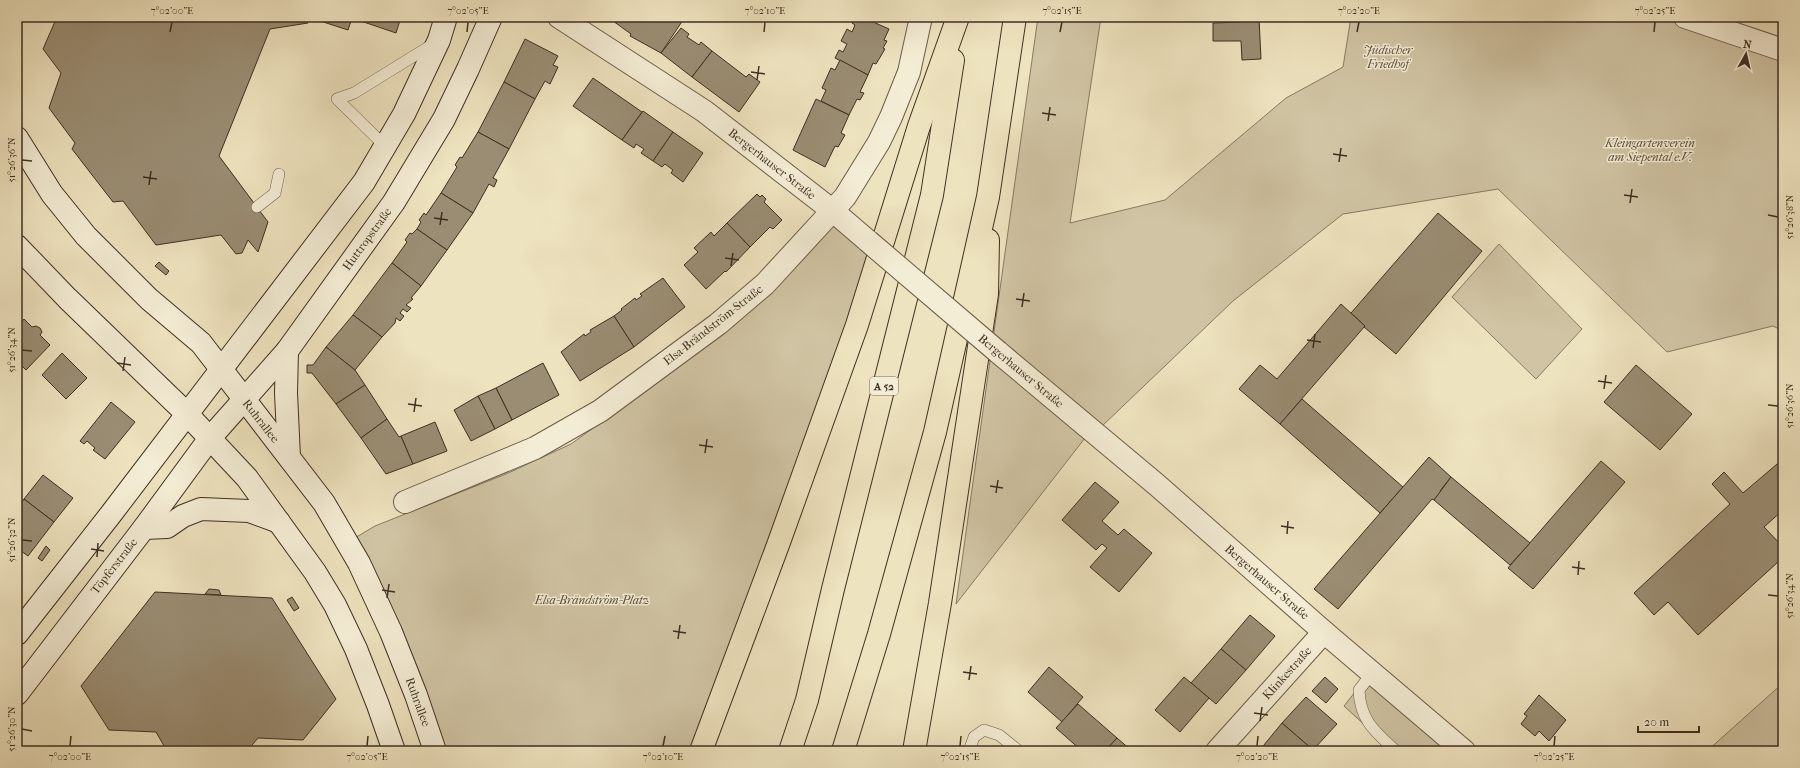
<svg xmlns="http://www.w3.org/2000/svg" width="1800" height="768" font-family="'IM FELL French Canon',serif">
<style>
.green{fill:#d0c4a4;stroke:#887a62}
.building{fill:#9a8d73;stroke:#3f2f20}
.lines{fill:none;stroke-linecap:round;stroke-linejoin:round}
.service-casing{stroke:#6b5c48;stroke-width:12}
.minor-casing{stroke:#6b5c48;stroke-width:24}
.secondary-casing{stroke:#3f2f20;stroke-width:24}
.motorway-casing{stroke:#3f2f20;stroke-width:24}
.service{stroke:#f4edd5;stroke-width:11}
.minor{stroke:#f4edd5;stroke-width:22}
.secondary{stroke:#f4edd5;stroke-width:22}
.motorway{stroke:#eee3bf;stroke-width:22}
.minor-bridge-casing{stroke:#6b5c48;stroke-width:24;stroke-linecap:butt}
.minor-bridge{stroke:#f4edd5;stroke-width:22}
.ticks{fill:none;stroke:#3f2f20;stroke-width:1.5}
.labels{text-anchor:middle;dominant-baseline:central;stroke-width:3;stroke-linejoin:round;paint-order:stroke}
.shield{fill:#f4edd5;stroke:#756856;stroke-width:1}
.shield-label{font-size:11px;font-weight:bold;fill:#3f2f20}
.park-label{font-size:12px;font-style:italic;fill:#5c4d3a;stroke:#f4edd5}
.street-label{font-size:12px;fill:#3f2f20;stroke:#f4edd5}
.neatline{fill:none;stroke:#3f2f20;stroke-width:1.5}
.ticks-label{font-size:10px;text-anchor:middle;fill:#3f2f20}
</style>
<rect width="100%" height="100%" fill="#eee3bf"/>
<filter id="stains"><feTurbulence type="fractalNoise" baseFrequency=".005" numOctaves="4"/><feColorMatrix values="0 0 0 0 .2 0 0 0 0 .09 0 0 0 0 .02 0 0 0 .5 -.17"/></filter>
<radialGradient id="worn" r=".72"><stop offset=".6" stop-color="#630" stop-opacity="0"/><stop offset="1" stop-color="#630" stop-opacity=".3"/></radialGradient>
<g class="green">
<polygon points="1038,17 1101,17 1070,223 1165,200 1286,98 1343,67 1351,17 1681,17 1783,52 1783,331 1773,326 1667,352 1498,189 1343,214 1233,301 1100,428 1092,429 956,604"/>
<polygon points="832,213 878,252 697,751 443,751 353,539 375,526 506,474 571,444 610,416"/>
<polygon points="1499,244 1582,329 1536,379 1452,297"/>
<polygon points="1370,673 1461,751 1393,751 1344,706"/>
<polygon points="1783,683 1783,751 1707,751"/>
</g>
<g class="building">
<polygon points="57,17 307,17 308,23 270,29 219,156 268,222 258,252 248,240 242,253 236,254 221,235 156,245 123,201 113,202 72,149 75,143 49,108 61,73 43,49"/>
<polygon points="401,17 396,33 352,18 348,30 311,18"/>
<polygon points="615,17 678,17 683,20 661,53 630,36 631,34 613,21"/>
<polygon points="855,17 862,17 889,29 884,40 887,41 883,48 885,49 876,64 873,63 868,75 835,58 839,50 843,52 847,44 841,41 847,29 852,32 855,25 852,23"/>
<polygon points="1259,18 1261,59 1242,60 1241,41 1213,41 1213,23 1240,22 1240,20"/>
<polygon points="681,28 689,34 687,37 699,45 701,42 712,51 692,77 661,53"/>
<polygon points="525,39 558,56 553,65 558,67 550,84 545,81 535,99 504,82"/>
<polygon points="712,51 746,77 749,74 760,82 739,112 692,77"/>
<polygon points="840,60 868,75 860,92 864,93 860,100 857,99 849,115 821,101 826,90 822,88 831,68 835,70"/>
<polygon points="593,78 642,112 622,140 573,106"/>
<polygon points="504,82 535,99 509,149 478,132"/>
<polygon points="816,99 849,115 841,133 845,135 838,147 835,146 825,167 793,150"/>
<polygon points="643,111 673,132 653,161 641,153 644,149 636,144 634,148 622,140"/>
<polygon points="478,132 509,149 493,178 497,180 494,187 489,184 473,213 441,193 457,167 455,165 460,157 462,158"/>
<polygon points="673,132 703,153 683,182 671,173 673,170 665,164 662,167 653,161"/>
<polygon points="441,193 473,213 447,250 417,229 421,222 419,220 424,213 426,215"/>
<polygon points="757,194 760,197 762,195 766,199 764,202 782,220 773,229 770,227 750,247 727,223"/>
<polygon points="1438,213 1482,251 1396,354 1364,327 1365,326 1351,313"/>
<polygon points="727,223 750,247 726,272 725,271 706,289 684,265 698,252 694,248 711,232 714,236"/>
<polygon points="417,229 447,250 421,286 392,263 407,242 405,240 410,233 412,234"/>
<polygon points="159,262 169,271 166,275 155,266"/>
<polygon points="392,263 421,286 411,298 413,299 406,305 411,308 407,312 403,309 400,313 404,316 400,321 396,318 395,323 382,337 353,315"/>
<polygon points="663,278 685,307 634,347 614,316 622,310 621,309 635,298 636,300 642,296 640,294"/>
<polygon points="1341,304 1365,326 1280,424 1239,389 1260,365 1277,379"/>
<polygon points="353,315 382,337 355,370 326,347"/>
<polygon points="614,316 634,347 580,381 561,352 584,334 585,336 591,332 590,330"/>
<polygon points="24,319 32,327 36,326 40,328 42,332 40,335 50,345 26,370 17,361 17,327"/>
<polygon points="326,347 355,370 365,385 336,404 312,373 307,373 307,365 313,365"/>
<polygon points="62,353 87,378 66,399 42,375"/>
<polygon points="543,363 559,395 512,420 496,388"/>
<polygon points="1636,365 1692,414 1660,450 1604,402"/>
<polygon points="365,385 387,419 361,438 336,404"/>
<polygon points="496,388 512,420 495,429 478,396"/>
<polygon points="478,396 495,429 471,441 454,410"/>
<polygon points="1302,399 1403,487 1380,513 1280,424"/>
<polygon points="111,402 135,422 105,459 93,450 95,448 87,441 84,444 80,441"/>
<polygon points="387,419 399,437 401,436 413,464 386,474 361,438"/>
<polygon points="435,422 447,451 413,464 401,436"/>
<polygon points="1429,457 1451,477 1440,491 1441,492 1434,500 1432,499 1338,609 1314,589"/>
<polygon points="1783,459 1783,510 1764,527 1783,547 1783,567 1778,562 1698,635 1668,602 1654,615 1634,593 1730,504 1712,484 1724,472 1743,493"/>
<polygon points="1601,461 1625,482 1533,589 1508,568"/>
<polygon points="43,475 73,498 54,522 24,499"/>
<polygon points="1451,477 1530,543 1510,565 1434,500"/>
<polygon points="1095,482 1119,502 1102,521 1118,535 1124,529 1152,553 1119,592 1090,567 1107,548 1102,544 1096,550 1062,520"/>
<polygon points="24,499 54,522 28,556 17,548 17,508"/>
<polygon points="46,546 50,550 42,561 38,558"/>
<polygon points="209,589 219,590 221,595 205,594"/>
<polygon points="155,592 272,598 336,699 303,740 258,738 247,751 167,751 156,732 109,730 81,686"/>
<polygon points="292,597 299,608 294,611 287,600"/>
<polygon points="1250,615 1275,636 1246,670 1221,649"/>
<polygon points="1221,649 1246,670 1216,704 1191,683"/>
<polygon points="1049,667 1083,697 1062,722 1028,692"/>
<polygon points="1184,677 1209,698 1180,732 1155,710"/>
<polygon points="1325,677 1338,689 1326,703 1312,691"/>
<polygon points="1539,695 1566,720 1549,741 1539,731 1535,736 1521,724 1527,716 1524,714"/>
<polygon points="1306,697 1337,724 1313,750 1282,723"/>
<polygon points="1078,704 1117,738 1105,751 1082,751 1056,728"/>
<polygon points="1282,723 1313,750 1313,751 1259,751"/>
<polygon points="1117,738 1132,751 1105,751"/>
</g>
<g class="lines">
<g class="service-casing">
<g id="service">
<polyline points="385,146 337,99 354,93 435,43"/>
<polyline points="257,207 275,193 279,174"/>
<path d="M1372,673L1359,690C1360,720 1375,732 1396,751"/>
<polyline points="969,751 974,737 984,730 999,735 1019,751"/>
</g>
</g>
<g class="minor-casing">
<g id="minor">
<polyline points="559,17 704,111 833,211 868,241"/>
<polyline points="1685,17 1783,50"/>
<polyline points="998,352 1157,485 1324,632 1464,751"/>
<polyline points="405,502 535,448 600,411 718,324 765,284 845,197 879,142 891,117 909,72 921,17"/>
<polyline points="1217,751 1324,632"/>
</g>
</g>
<g class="secondary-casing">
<g id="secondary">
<polyline points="17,138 52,194 86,236 149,299 201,343 324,503 359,563 391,632 416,695 435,751"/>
<polyline points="17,246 67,298 187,414 247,478 315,572 335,605 356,649 378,705 394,751"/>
<polyline points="287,351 286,393 289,457"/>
<polyline points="144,528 167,527 183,516 201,509 249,511 279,522"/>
<polyline points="17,634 111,514 364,182 404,114 439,40 446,17"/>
<polyline points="17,694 144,528 210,438 287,351 394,202 444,119 468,69 491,17"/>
</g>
</g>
<g class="motorway-casing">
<g id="motorway">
<polyline points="701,751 778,545 857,325 919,126 958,17"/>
<polyline points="790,751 807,700 833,589 932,195 953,60"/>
<polyline points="843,751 879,634 935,432 988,197 1015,17"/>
<polyline points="914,751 940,603 987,294 988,240"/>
</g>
</g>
<use href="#service" class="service"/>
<use href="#minor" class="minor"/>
<use href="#secondary" class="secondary"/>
<use href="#motorway" class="motorway"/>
<g class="minor-bridge-casing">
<polyline id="minor-bridge" points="868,241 998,352"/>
</g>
<use href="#minor-bridge" class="minor-bridge"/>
</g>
<path class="ticks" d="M170,32L172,22M467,32L468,22M764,32L765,22M1060,32L1062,22M1357,32L1359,22M1654,32L1655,22M751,72L765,74M757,80L759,66M1042,113L1056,115M1048,121L1050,107M1333,154L1347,156M22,160L32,161M1339,162L1341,148M143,177L157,179M149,185L151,171M1624,195L1638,197M1630,203L1632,189M1768,215L1778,217M434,218L448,220M440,225L442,212M725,258L739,260M731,266L733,253M1016,299L1030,301M1022,307L1024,293M1307,340L1321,342M1313,348L1315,334M22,350L32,351M117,363L131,365M123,371L125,357M1598,381L1612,383M1604,389L1606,375M408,404L422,406M1768,405L1778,406M414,412L416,398M699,445L713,447M705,453L707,439M990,486L1003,488M996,493L998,480M1281,526L1294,528M1287,534L1288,521M22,540L32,541M91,549L104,551M97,557L98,543M1572,567L1585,569M1578,575L1579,561M382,590L395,592M1768,595L1778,596M387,598L389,584M673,631L686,633M678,639L680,625M963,672L977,674M969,680L971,666M1254,713L1268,715M1260,721L1262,707M22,729L32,731M70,746L71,736M367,746L368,736M663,746L665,736M960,746L961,736M1257,746L1258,736M1554,746L1555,736"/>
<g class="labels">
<rect class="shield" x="870" y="377" width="28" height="18" rx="3"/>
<g class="shield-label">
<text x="884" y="386">A 52</text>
</g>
<g class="park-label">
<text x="1388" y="50">Jüdischer<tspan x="1388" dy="14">Friedhof</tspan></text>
<text x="1650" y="143">Kleingartenverein<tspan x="1650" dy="14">am Siepental e.V.</tspan></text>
<text x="592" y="600">Elsa-Brändström-Platz</text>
</g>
<g class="street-label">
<text transform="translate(772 164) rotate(38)">Bergerhauser Straße</text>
<text transform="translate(367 239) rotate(-54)">Huttropstraße</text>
<text transform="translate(713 325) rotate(-38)">Elsa-Brändström-Straße</text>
<text transform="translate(1021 371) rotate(40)">Bergerhauser Straße</text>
<text transform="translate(261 421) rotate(52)">Ruhrallee</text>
<text transform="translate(114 566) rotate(-52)">Töpferstraße</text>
<text transform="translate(1267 582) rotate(41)">Bergerhauser Straße</text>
<text transform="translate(1287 673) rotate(-48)">Klinkestraße</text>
<text transform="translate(418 702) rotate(70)">Ruhrallee</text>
</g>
</g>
<rect width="1800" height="768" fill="none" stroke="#eee3bf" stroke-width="44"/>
<g transform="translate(1746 54) rotate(8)" stroke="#f4edd5" stroke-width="3" paint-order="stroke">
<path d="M0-3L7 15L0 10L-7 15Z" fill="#3f2f20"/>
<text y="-6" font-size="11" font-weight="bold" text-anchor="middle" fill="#3f2f20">N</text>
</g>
<path d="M1638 726v6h61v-6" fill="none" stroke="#3f2f20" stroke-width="2"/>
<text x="1644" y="726" font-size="12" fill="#3f2f20" stroke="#f4edd5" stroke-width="3" paint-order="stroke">20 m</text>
<rect x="22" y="22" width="1756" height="724" class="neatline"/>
<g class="ticks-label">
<text x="172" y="14">7°02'00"E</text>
<text x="468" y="14">7°02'05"E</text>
<text x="765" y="14">7°02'10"E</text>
<text x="1062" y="14">7°02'15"E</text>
<text x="1359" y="14">7°02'20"E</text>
<text x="1655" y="14">7°02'25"E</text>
<text transform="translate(11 160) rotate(-90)" y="4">51°26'36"N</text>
<text transform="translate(1789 217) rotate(-90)" y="4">51°26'38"N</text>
<text transform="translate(11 350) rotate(-90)" y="4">51°26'34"N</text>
<text transform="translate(1789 406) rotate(-90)" y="4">51°26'36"N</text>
<text transform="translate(11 540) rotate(-90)" y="4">51°26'32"N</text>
<text transform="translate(1789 596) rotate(-90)" y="4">51°26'34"N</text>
<text transform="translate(11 729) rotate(-90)" y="4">51°26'30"N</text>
<text x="70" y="760">7°02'00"E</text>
<text x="367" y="760">7°02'05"E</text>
<text x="663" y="760">7°02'10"E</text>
<text x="960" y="760">7°02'15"E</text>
<text x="1257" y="760">7°02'20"E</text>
<text x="1554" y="760">7°02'25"E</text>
</g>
<rect width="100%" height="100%" filter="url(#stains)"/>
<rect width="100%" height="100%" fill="url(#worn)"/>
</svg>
